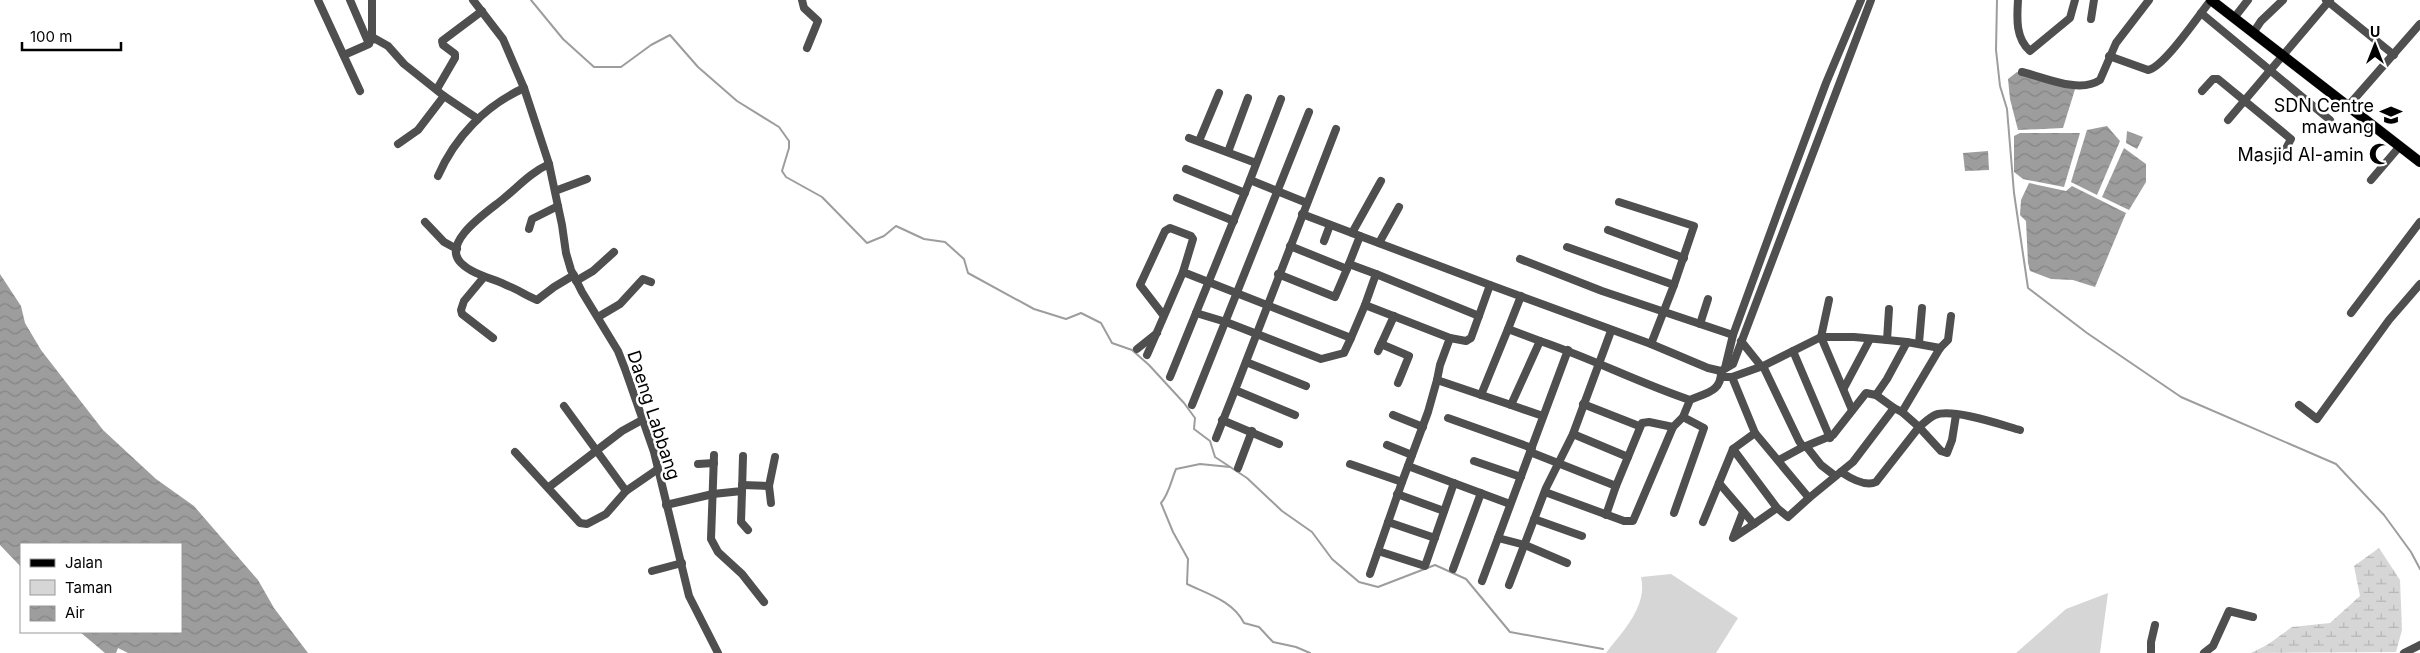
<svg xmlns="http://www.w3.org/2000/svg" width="2420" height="653" font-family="Inter,sans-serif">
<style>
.wetland{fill:url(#wetland-marsh)}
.green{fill:#d6d6d6}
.water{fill:url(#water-waves)}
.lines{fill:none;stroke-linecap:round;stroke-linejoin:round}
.stream{stroke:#9d9d9d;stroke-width:2}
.major-casing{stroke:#dbdbdb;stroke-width:11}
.minor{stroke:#4f4f4f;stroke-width:8}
.major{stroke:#000;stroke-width:10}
.labels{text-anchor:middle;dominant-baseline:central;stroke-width:5;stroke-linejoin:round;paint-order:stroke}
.poi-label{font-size:18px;fill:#000;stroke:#fff;text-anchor:end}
.street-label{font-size:18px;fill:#000;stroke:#fff}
</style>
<defs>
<pattern id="wetland-marsh" width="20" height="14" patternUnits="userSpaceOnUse" patternTransform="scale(1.25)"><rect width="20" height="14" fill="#d6d6d6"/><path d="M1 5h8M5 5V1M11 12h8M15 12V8" fill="none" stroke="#b6b6b6"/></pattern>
<pattern id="water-waves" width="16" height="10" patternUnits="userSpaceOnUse" patternTransform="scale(1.25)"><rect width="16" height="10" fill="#9d9d9d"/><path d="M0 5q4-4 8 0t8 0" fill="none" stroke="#858585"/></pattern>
</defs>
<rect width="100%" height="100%" fill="#fff"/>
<polygon class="wetland" points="2379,548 2400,580 2402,630 2396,652 2251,653 2267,645 2292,627 2330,623 2360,596 2354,566"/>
<g class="green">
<path d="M1671,574L1738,618L1716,653H1606C1623,631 1648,606 1641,577Z"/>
<polygon points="2108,593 2100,653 2016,653 2066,609"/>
</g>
<g class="water">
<polygon points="2017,72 2076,86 2063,128 2018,130 2010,99 2008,79"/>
<polygon points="2107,126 2120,141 2097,195 2071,182 2087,130"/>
<polygon points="2127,131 2143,137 2137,149 2126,143"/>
<polygon points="2020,133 2080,133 2064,187 2023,179 2014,172 2014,136"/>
<polygon points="2124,148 2146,164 2146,182 2129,210 2102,197"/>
<polygon points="1988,151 1989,170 1965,171 1963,153"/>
<polygon points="2029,183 2066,191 2072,186 2126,213 2095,287 2073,280 2051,279 2030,271 2028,263 2026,221 2020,215 2021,200"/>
<polygon points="0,274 21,306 25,323 41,350 103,430 156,479 194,506 258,580 274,608 308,653 128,653 118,648 116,653 105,653 80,632 181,632 181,544 21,544 21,567 0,545"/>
</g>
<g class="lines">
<g class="stream">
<polyline points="531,0 563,39 594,67 621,67 651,45 670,35 698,67 737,101 779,127 789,141 789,148 782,171 786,177 822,197 867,243 884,236 896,226 924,239 945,242 964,259 968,273 1034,309 1066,319 1081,313 1101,323 1112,343 1132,350 1149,365 1184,403 1195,418 1194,429 1210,441 1215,457 1247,478 1282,511 1312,532 1332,559 1359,582 1378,587 1435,565 1466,579 1510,632 1603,649"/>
<polyline points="1997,0 1996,50 2000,86 2007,109 2014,193 2028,288 2087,333 2181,397 2336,464 2384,515 2411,552 2420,569"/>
<path d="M1230,467L1200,464L1176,469C1171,481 1169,494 1161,503L1173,532L1188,559L1187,584C1208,594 1233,601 1244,623L1259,627L1273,642L1296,647L1310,653"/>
</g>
<g class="major-casing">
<polyline id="major" points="2211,0 2420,162"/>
</g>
<g class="minor">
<polyline points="318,0 360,91"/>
<polyline points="473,0 503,39 524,88 549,164 562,225 566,253 571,270 582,292 618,351 625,369 654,452 689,596 718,653"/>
<polyline points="802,0 804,8 818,21 807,48"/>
<path d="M2018,0C2017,17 2015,38 2030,51L2070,18L2075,0"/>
<polyline points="2326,0 2394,55"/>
<polyline points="2201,13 2330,120"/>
<polyline points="2234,18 2248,0"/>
<polyline points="2091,19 2094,0"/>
<polyline points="2253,33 2261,21 2283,0"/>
<polyline points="372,37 388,46 404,64 444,96 418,130 398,144"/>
<polyline points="372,40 372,0"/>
<polyline points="344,55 369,44 350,0"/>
<path d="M2109,56L2148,70C2164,67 2198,16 2211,0"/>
<path d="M2022,72C2044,77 2079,94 2100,80L2116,43L2149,0"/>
<polyline points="437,89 455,58 455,54 443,45 442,41 482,11"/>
<polyline points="2202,91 2213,79 2218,79 2291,139 2281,158"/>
<polyline points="444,96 478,119"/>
<polyline points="2349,105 2420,24"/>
<polyline points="2228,120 2330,0"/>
<polyline points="1189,138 1256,163"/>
<polyline points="1199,141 1219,93"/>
<polyline points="1228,152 1248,98"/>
<path d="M549,164C530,173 519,186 503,199C490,210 440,242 461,263C473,275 492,278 506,285C517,289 527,296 537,300L554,287L574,275"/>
<polyline points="1186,169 1245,193"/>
<path d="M438,176C455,137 485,106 524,88"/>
<polyline points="1250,180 1281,99"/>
<polyline points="2371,180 2400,146"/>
<polyline points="555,191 587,179"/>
<polyline points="1177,198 1234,221"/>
<polyline points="1619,202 1694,226 1674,285"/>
<polyline points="1302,214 1360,236 1347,269"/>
<polyline points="425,222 444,242 457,249"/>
<polyline points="529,229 532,219 558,206"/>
<polyline points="1608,230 1684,258"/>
<polyline points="1352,233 1381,181"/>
<polyline points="1360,236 1490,285"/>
<polyline points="1324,241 1330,225"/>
<polyline points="1379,243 1399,207"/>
<polyline points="1567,247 1674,285 1651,344"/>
<polyline points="1520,259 1602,291 1733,335"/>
<polyline points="1349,264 1376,274"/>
<path d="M1183,272L1351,338L1365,305L1450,338L1440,365L1437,380L1511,405L1540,341C1591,358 1639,383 1690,400"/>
<polyline points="1278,274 1335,297 1347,269 1290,246"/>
<polyline points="484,277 464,301 461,310 462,314 493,338"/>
<polyline points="576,281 593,271 614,252"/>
<polyline points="1829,300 1821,337 1852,410"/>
<polyline points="1365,305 1376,274 1479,316"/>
<polyline points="1889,309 1887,340 1907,342"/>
<polyline points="1196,313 1226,322 1321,359 1344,353 1351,338"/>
<polyline points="2351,313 2420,222"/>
<polyline points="598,317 620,304 643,279 651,282"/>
<polyline points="1700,324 1708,299"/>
<polyline points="1508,329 1521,296"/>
<polyline points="1450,338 1466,341 1471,338 1490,285 1651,344 1708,368 1721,371 1733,364 1871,0"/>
<polyline points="1741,341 1761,366"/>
<polyline points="1919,343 1922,308"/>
<polyline points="1381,344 1409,356 1398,383"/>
<polyline points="1137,349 1157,333"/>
<polyline points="1378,351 1394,316"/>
<polyline points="1793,351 1830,438"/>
<polyline points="1147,355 1164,316 1140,285 1165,231 1170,228 1191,236 1193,239 1183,272 1164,316"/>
<polyline points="1246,362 1306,386"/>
<polyline points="1763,366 1821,337 1854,337 1887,340"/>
<polyline points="1725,368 1733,335 1779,209 1826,83 1861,0"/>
<polyline points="1170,377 1250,180 1307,203"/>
<polyline points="1732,377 1763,366 1799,441 1803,447 1806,446 1821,465 1834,475"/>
<polyline points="1844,388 1870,339"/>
<polyline points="1481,395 1508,329 1540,341"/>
<polyline points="1876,395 1887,379 1907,342 1940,348"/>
<polyline points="1583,404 1639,426"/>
<polyline points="1192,405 1309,112"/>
<polyline points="1511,405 1543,416"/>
<polyline points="2299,405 2317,419 2389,320 2420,284"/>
<path d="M1902,412L1919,427C1924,423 1930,417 1935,415C1953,408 2002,425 2020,430"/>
<polyline points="1295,415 1235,390 1336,129"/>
<polyline points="1393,415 1423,427"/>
<polyline points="1448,418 1532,448"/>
<polyline points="1222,420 1279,444"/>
<polyline points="1755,433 1809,498 1853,462 1894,408 1902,412 1940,348 1948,340 1951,316"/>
<polyline points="1573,434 1628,457"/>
<polyline points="1216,438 1235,390"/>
<polyline points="1387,445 1412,455"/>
<polyline points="1806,446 1833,435 1866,393 1876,395 1894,408"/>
<polyline points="515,452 580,523 587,524 606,514 626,491 564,406"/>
<polyline points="1530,452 1616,486 1642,423 1649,422 1673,427"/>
<polyline points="714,455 711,539 718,552 742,574 764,602"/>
<polyline points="1779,460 1803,447"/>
<polyline points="1474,461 1521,477"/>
<polyline points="698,464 714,463"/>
<polyline points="1350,464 1402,482 1428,412 1437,380"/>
<polyline points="1408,466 1510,504"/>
<polyline points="1238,468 1252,431"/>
<path d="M1841,472C1850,478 1866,487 1876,482L1919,427L1941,451L1947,453L1952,440L1956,415"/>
<polyline points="1719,483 1754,524 1777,508 1733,449"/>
<polyline points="742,485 769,486"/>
<polyline points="549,487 622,431 642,420"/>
<polyline points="626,491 658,469"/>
<polyline points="742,491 741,522 748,530"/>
<path d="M1545,492L1624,521H1633L1673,427L1683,417L1690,400C1705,393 1722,392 1721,371"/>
<polyline points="1397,494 1444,511"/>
<polyline points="771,503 769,486 775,457"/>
<polyline points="666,505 713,494 742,491 743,456"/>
<polyline points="1777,508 1788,517 1809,498"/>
<polyline points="1743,512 1733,538 1754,524"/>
<polyline points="1674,513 1704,428 1683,417"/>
<polyline points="1606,515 1616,486"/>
<polyline points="1534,519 1582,536"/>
<polyline points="1388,522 1435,538"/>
<polyline points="1703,522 1733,449 1755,433 1732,377 1722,377"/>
<polyline points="1498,538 1525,545 1567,563"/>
<polyline points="1378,551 1425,566 1454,483"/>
<polyline points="1453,569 1481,493"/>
<polyline points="652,571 682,563"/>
<polyline points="1370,574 1402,482"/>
<polyline points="1482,581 1568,350"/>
<polyline points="1509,585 1546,488 1573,434 1611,331"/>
<polyline points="2151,653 2151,642 2155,625"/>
<polyline points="2204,653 2213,646 2229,611 2253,617"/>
<polyline points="2404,653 2420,645"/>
</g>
<use href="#major" class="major"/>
</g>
<defs>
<g id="school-bare" transform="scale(1.725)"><path d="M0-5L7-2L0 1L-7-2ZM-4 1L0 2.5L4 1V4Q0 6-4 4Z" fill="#000" stroke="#fff" stroke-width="2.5" paint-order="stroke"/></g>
<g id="mosque-bare" transform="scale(1.725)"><path d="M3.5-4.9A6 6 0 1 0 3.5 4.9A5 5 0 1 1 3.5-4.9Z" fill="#000" stroke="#fff" stroke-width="2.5" paint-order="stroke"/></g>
</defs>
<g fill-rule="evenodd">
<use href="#school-bare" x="2391" y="115"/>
<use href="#mosque-bare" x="2380" y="154"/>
</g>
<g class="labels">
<g class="poi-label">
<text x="2374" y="105">SDN Centre<tspan x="2374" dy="21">mawang</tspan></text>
<text x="2364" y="154">Masjid Al-amin</text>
</g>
<g class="street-label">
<text transform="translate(654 415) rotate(72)">Daeng Labbang</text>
</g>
</g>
<rect x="20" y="543" width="162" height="90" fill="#ffffff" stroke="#999999"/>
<rect x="30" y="559" width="25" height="8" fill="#000000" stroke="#999999"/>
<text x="65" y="568" font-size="15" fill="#000000">Jalan</text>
<rect x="30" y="580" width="25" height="15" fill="#d6d6d6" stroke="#999999"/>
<text x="65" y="593" font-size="15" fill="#000000">Taman</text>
<rect x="30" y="606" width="25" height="15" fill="url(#water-waves)" stroke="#999999"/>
<text x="65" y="618" font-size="15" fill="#000000">Air</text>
<g transform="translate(2375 45)" stroke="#ffffff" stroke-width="4" paint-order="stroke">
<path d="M0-4L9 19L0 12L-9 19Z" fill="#000000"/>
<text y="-8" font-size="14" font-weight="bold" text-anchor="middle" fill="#000000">U</text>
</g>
<path d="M22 42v8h99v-8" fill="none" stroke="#000000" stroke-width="2.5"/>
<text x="30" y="42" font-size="15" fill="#000000" stroke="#ffffff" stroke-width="4" paint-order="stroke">100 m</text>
</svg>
